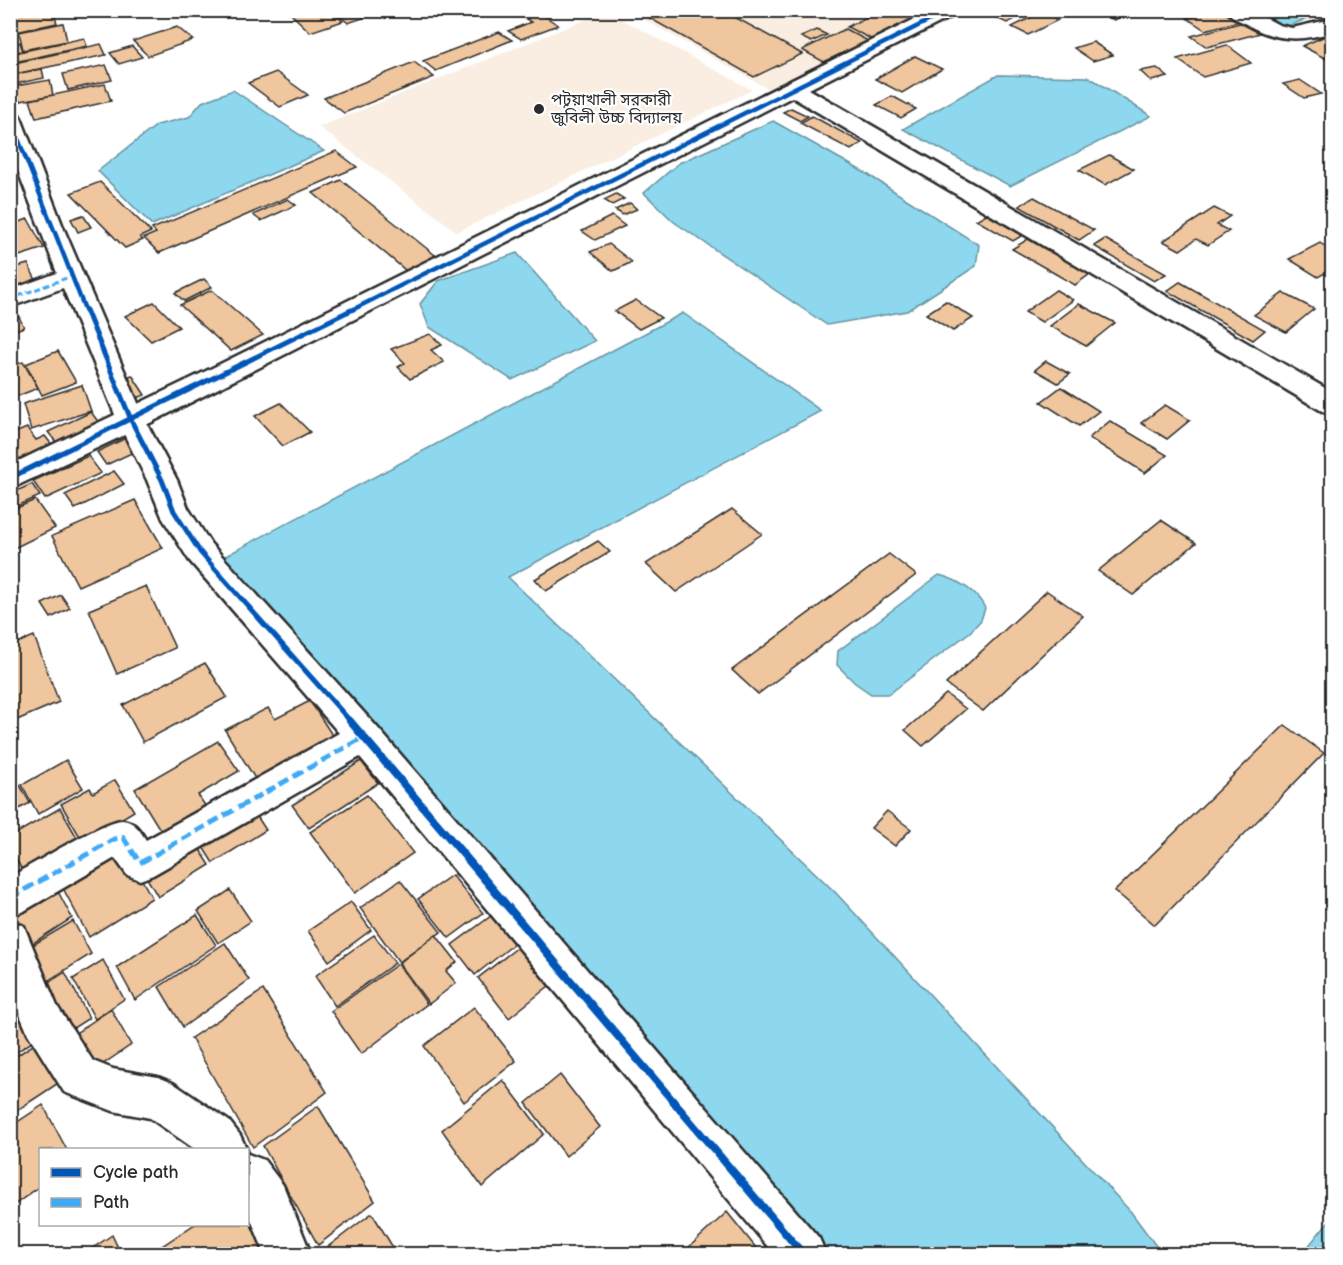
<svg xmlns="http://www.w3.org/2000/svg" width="1343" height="1265" font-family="'Balsamiq Sans','Noto Sans Bengali',sans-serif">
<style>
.built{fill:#faeee2;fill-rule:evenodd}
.water{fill:#8dd8ee;stroke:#6693a0;stroke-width:1.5}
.building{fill:#efc69e;stroke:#2b2b2b;stroke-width:1.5}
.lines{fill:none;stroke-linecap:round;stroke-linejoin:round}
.street-casing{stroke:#2b2b2b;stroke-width:5}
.secondary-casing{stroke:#2b2b2b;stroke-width:5}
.street{fill:#fff;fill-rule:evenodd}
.secondary{fill:#fff;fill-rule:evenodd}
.quiet-far1{stroke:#3fa9f5;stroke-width:3;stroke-dasharray:6 3;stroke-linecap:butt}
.quiet{stroke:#3fa9f5;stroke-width:5;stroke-dasharray:11 5;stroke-linecap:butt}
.cycleway-far2-casing{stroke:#fff;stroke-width:7}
.cycleway-far1-casing{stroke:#fff;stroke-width:9}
.cycleway-casing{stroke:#fff;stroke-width:11}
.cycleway-far2{stroke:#0057b8;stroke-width:4.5}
.cycleway-far1{stroke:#0057b8;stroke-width:5}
.cycleway{stroke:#0057b8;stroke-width:8}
.poi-dot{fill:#2b2b2b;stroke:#fff;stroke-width:2}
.labels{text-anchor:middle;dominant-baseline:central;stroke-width:4.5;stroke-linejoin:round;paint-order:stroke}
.far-poi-label{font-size:16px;fill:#2b2b2b;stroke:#fff;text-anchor:start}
</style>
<rect width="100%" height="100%" fill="#fff"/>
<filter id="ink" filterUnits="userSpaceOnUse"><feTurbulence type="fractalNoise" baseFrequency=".0167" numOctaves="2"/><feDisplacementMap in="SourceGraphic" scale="12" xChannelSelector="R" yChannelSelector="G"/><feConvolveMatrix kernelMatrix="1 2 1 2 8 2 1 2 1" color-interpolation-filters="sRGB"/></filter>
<g filter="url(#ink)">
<g class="built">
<polygon points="607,11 752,90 457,232 319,127"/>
<path d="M628,11H653L644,15L801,54L722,11H880L848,27L872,40L930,11H939L774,92ZM845,29L824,62L802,50V49Z"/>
</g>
<g class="water">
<polygon points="1332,10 1282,28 1251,11"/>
<polygon points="998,75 1089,77 1151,116 1010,186 903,129"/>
<polygon points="233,90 324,151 152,225 98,171 157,125 189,117 202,102"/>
<polygon points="773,121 867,174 979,245 976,266 907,311 827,325 674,222 644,193 679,163"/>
<polygon points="517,253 595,341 512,380 429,327 420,304 438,281"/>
<polygon points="683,313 821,411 508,577 835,892 1131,1212 1162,1254 830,1254 480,872 214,562"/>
<path d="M939,575C956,579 977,591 985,608L981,620L970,632L889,694H871L855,683L837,665L838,651Z"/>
<polygon points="1332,1217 1332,1254 1302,1254"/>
</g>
<g class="building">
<polygon points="32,10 53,10 57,23 16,32 11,14"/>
<polygon points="287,10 330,10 343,21 310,32"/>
<polygon points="334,10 383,10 384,11 348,23"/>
<polygon points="653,10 722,10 802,54 754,77 644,15"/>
<polygon points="880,10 930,10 873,40 847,27"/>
<polygon points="986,10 1032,10 1007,23 983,12"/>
<polygon points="1094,10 1124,10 1129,13 1114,20"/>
<polygon points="1218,10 1229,10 1244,20 1205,30 1187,18"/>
<polygon points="1042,12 1058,20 1028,35 1012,27"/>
<polygon points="540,13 558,25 521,39 508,31 531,22 526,19"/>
<polygon points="1247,21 1264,32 1207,47 1191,36"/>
<polygon points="63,23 67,41 23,50 19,32"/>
<polygon points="177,27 193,40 148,56 133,41"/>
<polygon points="845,29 868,41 824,62 802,50"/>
<polygon points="817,30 827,35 811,42 801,37"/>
<polygon points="499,32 512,40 436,71 423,61"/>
<polygon points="1332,33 1332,62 1302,46"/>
<polygon points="84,38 87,46 10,63 10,54"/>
<polygon points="20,42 23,51 10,53 10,44"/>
<polygon points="1093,42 1113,55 1093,61 1074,48"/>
<polygon points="101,44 106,55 10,75 10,64"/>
<polygon points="1227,45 1251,63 1203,77 1177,59"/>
<polygon points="132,46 142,57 119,64 110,53"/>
<polygon points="915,56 942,69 902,93 875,79"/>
<polygon points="414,62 434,77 344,113 324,98"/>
<polygon points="106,65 112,80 68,90 63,74"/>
<polygon points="1157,68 1168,77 1151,81 1140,71"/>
<polygon points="42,69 44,78 10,85 10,75"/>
<polygon points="276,72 308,95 280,107 248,83"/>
<polygon points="50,80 53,95 10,103 10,87"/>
<polygon points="1300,80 1321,94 1304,98 1283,84"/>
<polygon points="105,84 111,101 36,118 30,100"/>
<polygon points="892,96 916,109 901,118 876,105"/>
<polygon points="791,108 808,116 800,121 783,112"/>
<polygon points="812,116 862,143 851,150 800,123"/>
<polygon points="336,151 357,167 159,253 144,238 156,233 152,229"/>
<polygon points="1109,155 1134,169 1105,185 1079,170"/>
<polygon points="341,180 440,259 410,274 313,193"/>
<polygon points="100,182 151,232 140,237 143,240 125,248 71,193"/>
<polygon points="616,194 624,199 612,205 604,200"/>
<polygon points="1034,197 1094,230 1079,240 1019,206"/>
<polygon points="288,199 296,205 261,221 253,215"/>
<polygon points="630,203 637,209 623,215 615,210"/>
<polygon points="1214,208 1230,216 1217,225 1229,231 1208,245 1196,239 1180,250 1163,241"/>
<polygon points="986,214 1023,235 1013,241 976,220"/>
<polygon points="83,215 91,227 78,232 71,219"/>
<polygon points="612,216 625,226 595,240 582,231"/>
<polygon points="28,219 44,248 10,259 10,225"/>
<polygon points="1028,239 1090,274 1075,285 1012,249"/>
<polygon points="1105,239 1166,274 1154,281 1094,246"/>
<polygon points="1320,243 1332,251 1332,269 1318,277 1289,259"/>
<polygon points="609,244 632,262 613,271 590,252"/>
<polygon points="28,264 39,286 10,296 10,269"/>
<polygon points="204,279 212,287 184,301 175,293"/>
<polygon points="1180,282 1265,330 1253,340 1167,291"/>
<polygon points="212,290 263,335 231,351 180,305"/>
<polygon points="1056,290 1073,300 1042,322 1025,312"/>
<polygon points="1283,293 1314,309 1286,332 1254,315"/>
<polygon points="636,300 661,318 639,329 615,311"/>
<polygon points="946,301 973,318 953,331 926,314"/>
<polygon points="154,302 179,327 151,341 125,316"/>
<polygon points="1079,304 1115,323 1086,346 1050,326"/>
<polygon points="18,315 24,327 10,332 10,318"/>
<polygon points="430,334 442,345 431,350 444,362 410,379 398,367 405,363 391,349"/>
<polygon points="58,351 76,382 42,395 26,364"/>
<polygon points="1046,361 1070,374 1058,383 1035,370"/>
<polygon points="23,362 38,388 10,399 10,365"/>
<polygon points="132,375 145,395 132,400 120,380"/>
<polygon points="82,385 91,411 31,430 23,404"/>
<polygon points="1061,387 1099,411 1079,426 1041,402"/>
<polygon points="281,403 310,432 283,446 255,416"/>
<polygon points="1165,405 1190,420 1167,439 1141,423"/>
<polygon points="91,412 102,427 60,447 48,432"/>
<polygon points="1110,421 1167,455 1145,473 1089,438"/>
<polygon points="27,428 36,440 45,436 56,450 10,472 10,435"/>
<polygon points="130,436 140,449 106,465 97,452"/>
<polygon points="88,456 101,473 45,499 33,481"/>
<polygon points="114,471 124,484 75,509 65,495"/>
<polygon points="32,484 40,496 10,509 10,494"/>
<polygon points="35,500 55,528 10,550 10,511"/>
<polygon points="135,500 163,548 78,586 52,536"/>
<polygon points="732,509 762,534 676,592 646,564"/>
<polygon points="1161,520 1196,543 1133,595 1098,571"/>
<polygon points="598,541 610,552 546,591 535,579"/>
<polygon points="889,554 916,575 758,694 732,670"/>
<polygon points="146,586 175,648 117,674 89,610"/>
<polygon points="1047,591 1083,616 983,711 946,684"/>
<polygon points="61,595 70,608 51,618 42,604"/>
<polygon points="34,636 59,702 10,723 10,646"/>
<polygon points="205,663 227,697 143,742 123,705"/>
<polygon points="946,694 966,709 923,746 905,730"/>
<polygon points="310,701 336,741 259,785 225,730 268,708 275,719"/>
<polygon points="1285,725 1324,753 1155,925 1115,891"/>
<polygon points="218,741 239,771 198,795 208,810 164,836 135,789"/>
<polygon points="66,760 83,788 38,814 22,785"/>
<polygon points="361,761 378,783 309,828 292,805"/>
<polygon points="13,773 30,803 10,814 10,774"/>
<polygon points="115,780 134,811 83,842 61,804 90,788 93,793"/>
<polygon points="367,795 413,853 355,893 310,832"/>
<polygon points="249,804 266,830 213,863 196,836"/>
<polygon points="60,808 82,846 27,879 10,848 10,837"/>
<polygon points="887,811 911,829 895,846 871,828"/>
<polygon points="192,837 210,865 158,897 141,868"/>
<polygon points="119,839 152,898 89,937 57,877"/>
<polygon points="452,875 483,913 449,938 418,899"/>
<polygon points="400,880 441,932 399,962 360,908"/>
<polygon points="53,882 72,918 27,947 10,914"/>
<polygon points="230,890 251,921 218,943 198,911"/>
<polygon points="351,902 371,930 329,961 308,931"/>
<polygon points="197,915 216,945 135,1000 117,967"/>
<polygon points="491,916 514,944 475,975 452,945"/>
<polygon points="73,921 91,954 43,984 26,949"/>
<polygon points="374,935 395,963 335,1006 315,976"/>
<polygon points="436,935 457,962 446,971 456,983 429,1004 399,963"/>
<polygon points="225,943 249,980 183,1027 159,987"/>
<polygon points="518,947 549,986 509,1018 478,978"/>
<polygon points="103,960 124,999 95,1019 73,979"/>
<polygon points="398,964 427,1004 361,1054 331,1011"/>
<polygon points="65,972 89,1018 64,1034 40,988"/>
<polygon points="263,990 327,1092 253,1147 191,1038"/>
<polygon points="18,1004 37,1039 10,1056 10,1009"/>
<polygon points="474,1007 516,1061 464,1102 424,1046"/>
<polygon points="111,1009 131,1045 87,1075 67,1039"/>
<polygon points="39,1041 60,1082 10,1115 10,1060"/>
<polygon points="560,1075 600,1127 566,1156 526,1103"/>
<polygon points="503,1080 544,1134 482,1187 442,1130"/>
<polygon points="43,1105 67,1150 40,1150 40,1186 10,1208 10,1127"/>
<polygon points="318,1106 375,1201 318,1245 263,1146"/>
<polygon points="727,1212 761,1254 694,1254 688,1248"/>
<polygon points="372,1213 397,1254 328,1254 325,1249"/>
<polygon points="248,1218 265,1254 150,1254 195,1224 248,1224"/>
<polygon points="112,1235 121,1254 84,1254"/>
</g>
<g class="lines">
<g class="street-casing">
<g id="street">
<path d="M1226,10H1251L1279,25L1292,28L1332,19V32C1300,42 1275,41 1246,24C1239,20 1231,17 1226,10Z"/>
<path d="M10,111L18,113L21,118L63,227L146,422L177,480L188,508L211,544L376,726L819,1238L826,1254H774L360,757L153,875L140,880L127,875L115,858L24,911L10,916V877C30,866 105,820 122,820C135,821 140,831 146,840L339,733L189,560L163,519L147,480L118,422L63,288L10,307V290L57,273L10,150Z"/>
<polygon points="10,920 24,926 57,1006 93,1061 113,1069 158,1077 173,1083 229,1121 240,1135 247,1150 196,1150 150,1118 113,1111 64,1092 28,1034 10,991"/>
<polygon points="248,1154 264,1160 283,1185 311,1254 265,1254 248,1212"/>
</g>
</g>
<g class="secondary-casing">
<polygon id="secondary" points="933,10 960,10 957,14 809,89 1332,392 1332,414 1322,411 792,97 150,423 10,489 10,465 194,377"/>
</g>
<use href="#street" class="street"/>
<use href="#secondary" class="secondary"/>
<polyline class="quiet-far1" points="10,299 72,276"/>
<g class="quiet">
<polyline points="10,898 114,839 123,837 140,863 364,737"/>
<polyline points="10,961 17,957"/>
</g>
<g class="cycleway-far2-casing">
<g id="cycleway-far2">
<polyline points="10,118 86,312"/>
<polyline points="348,312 950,10"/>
</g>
</g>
<g class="cycleway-far1-casing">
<g id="cycleway-far1">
<polyline points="86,310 132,422 162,480 174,511 200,552 351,722"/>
<polyline points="10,478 351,310"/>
</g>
</g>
<g class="cycleway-casing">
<polyline id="cycleway" points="350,721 803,1254"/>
</g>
<use href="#cycleway-far2" class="cycleway-far2"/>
<use href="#cycleway-far1" class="cycleway-far1"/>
<use href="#cycleway" class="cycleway"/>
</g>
</g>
<circle class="poi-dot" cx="539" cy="109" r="6"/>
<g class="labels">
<g class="far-poi-label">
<text x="551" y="100">পটুয়াখালী সরকারী<tspan x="551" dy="18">জুবিলী উচ্চ বিদ্যালয়</tspan></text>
</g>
</g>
<rect width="1343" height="1265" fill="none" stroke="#fff" stroke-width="36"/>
<rect x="18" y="18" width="1307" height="1229" fill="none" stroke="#2b2b2b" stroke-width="2" filter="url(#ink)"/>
<rect x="39" y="1148" width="210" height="78" fill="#ffffff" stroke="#aaaaaa" stroke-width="1.5"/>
<rect x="51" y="1168" width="30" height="9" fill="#0057b8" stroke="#aaaaaa" stroke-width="1.5"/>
<text x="93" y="1178" font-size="18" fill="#2b2b2b">Cycle path</text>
<rect x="51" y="1198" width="30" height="9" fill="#3fa9f5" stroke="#aaaaaa" stroke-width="1.5"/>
<text x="93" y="1208" font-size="18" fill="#2b2b2b">Path</text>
</svg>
